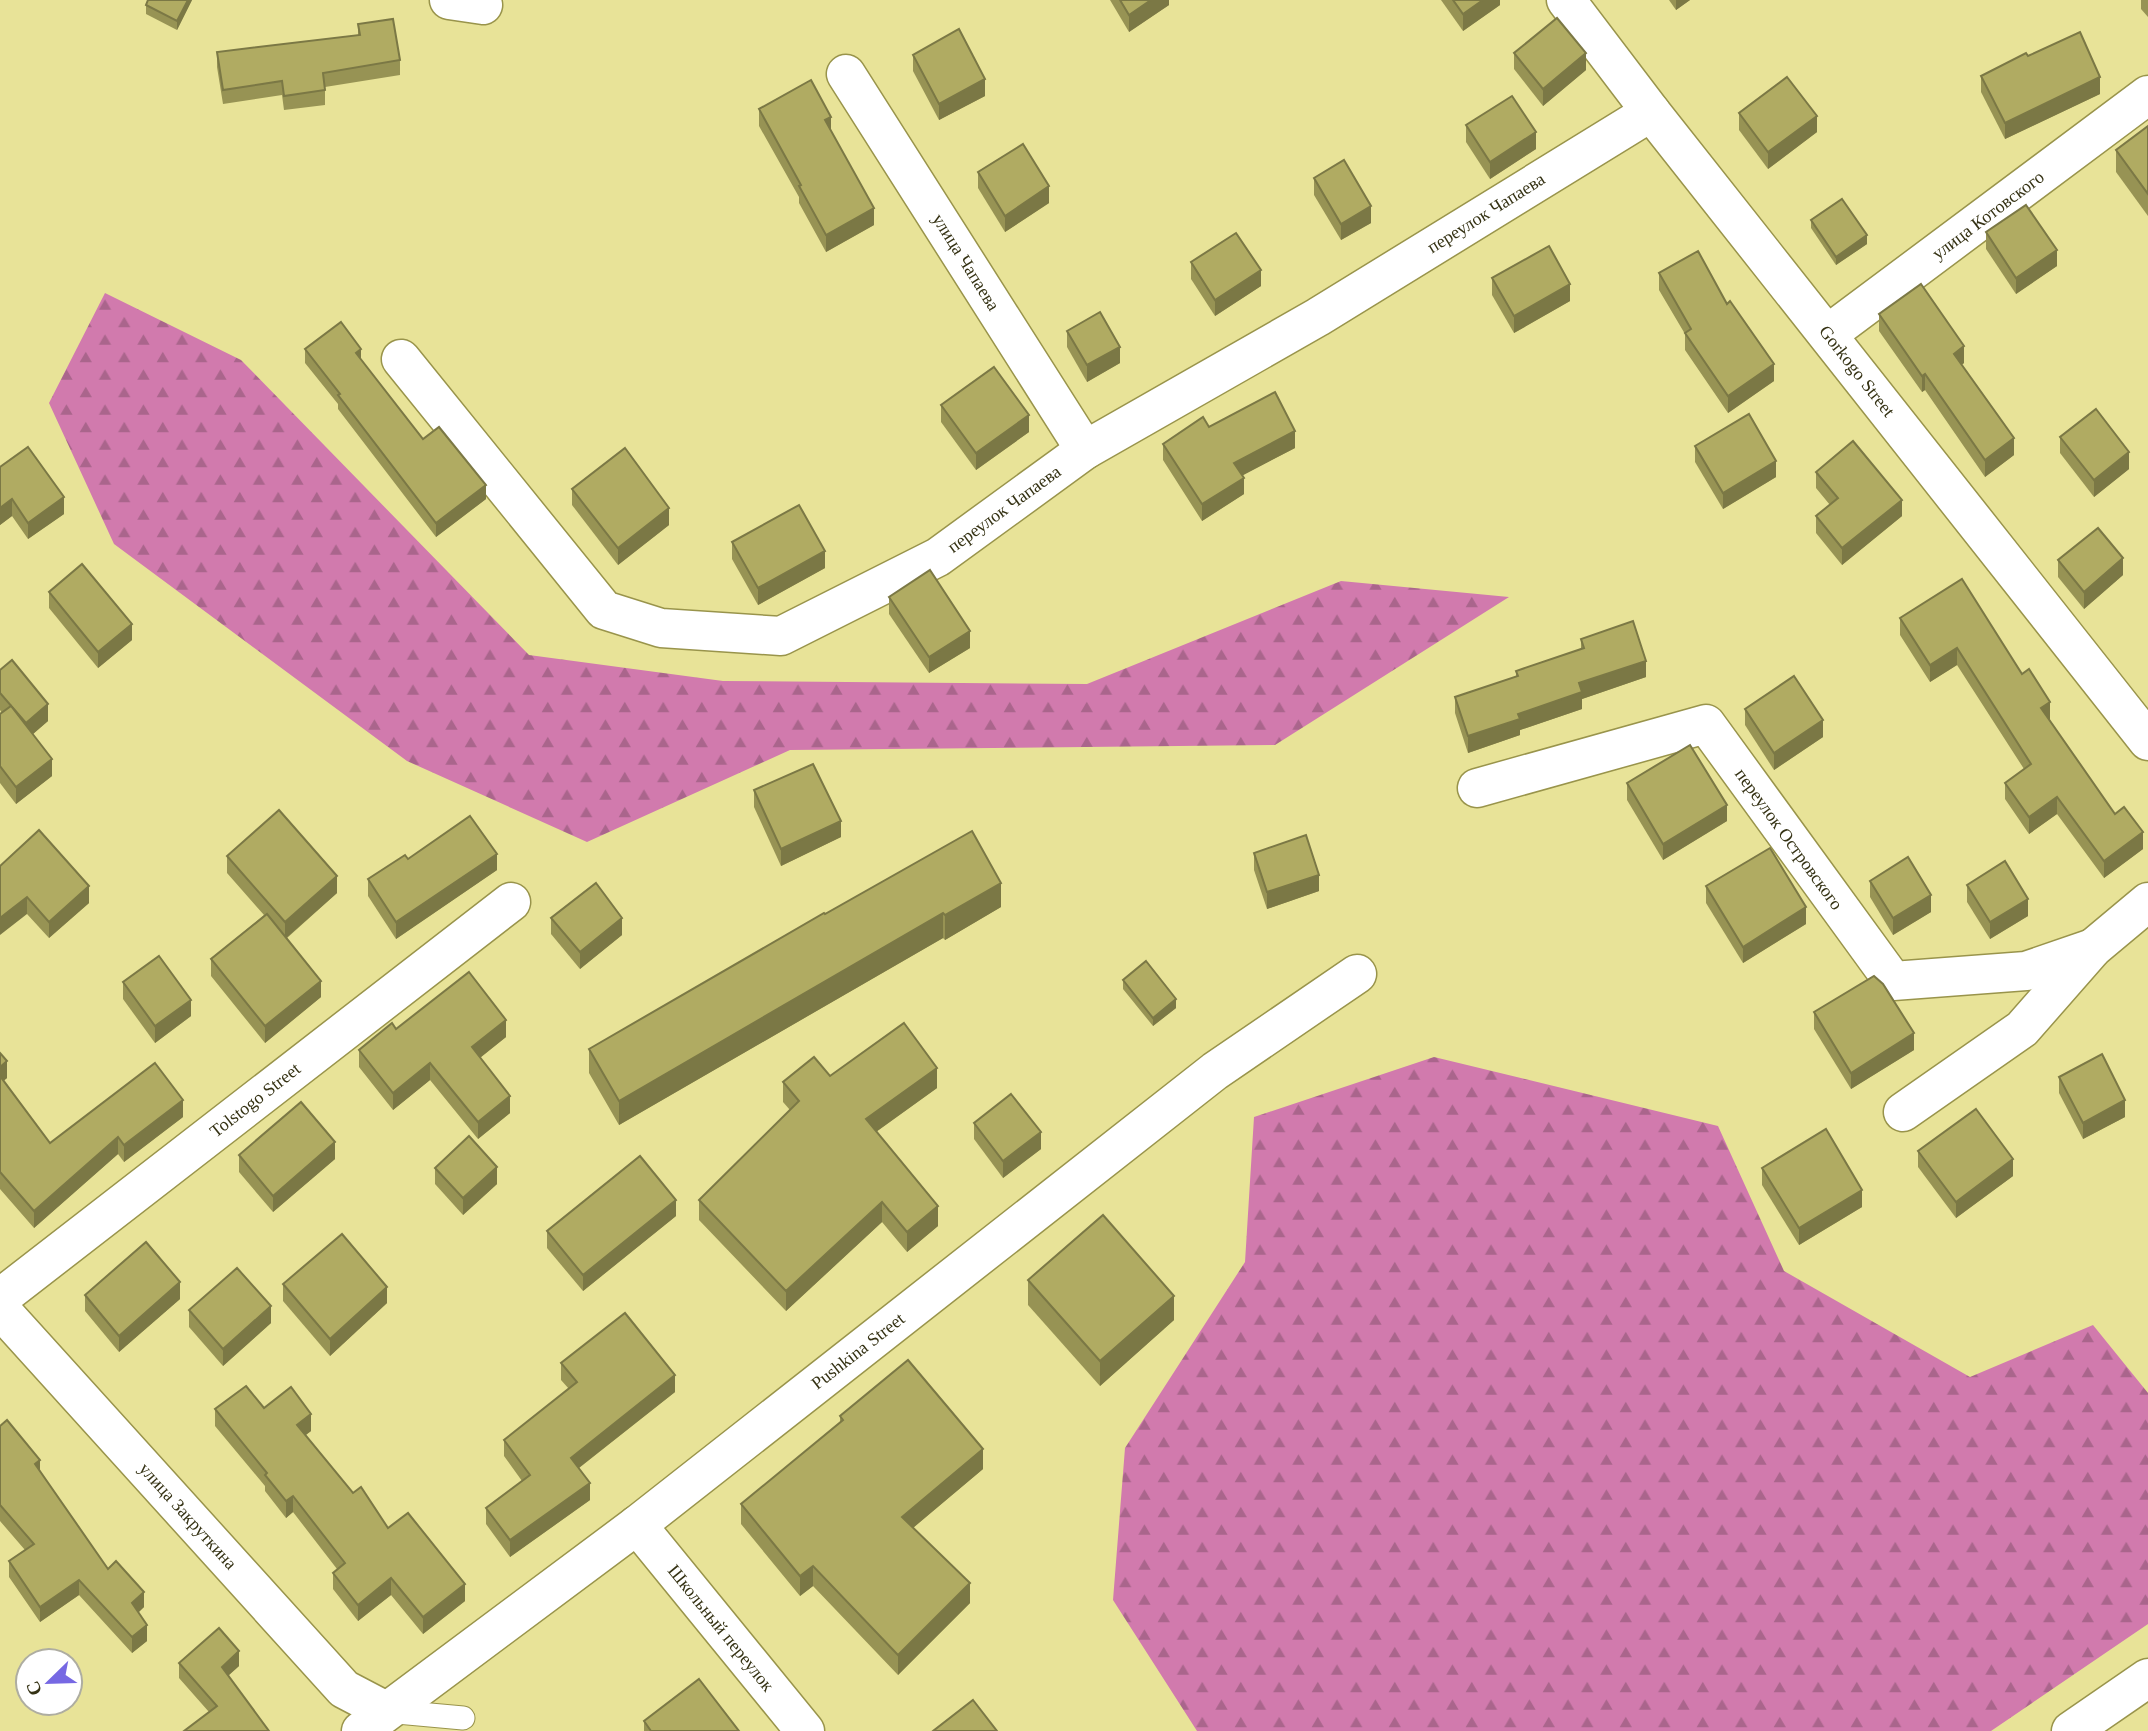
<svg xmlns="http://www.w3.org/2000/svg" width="2148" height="1731" font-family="Georgia,serif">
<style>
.forest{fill:url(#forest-firs)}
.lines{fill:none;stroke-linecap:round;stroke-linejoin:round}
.lane-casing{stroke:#99944b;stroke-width:25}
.street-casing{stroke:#99944b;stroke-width:41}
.lane{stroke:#fff;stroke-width:23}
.street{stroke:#fff;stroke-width:38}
.wall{fill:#979354}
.shaded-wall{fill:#7b7845}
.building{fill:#b0ab62;stroke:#7b7845;stroke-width:2}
.labels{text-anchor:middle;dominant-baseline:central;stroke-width:6;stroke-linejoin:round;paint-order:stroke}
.street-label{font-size:18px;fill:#353214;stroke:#fff}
</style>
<defs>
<pattern id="forest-firs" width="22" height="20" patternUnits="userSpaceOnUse" patternTransform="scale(1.75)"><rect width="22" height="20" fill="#d17aad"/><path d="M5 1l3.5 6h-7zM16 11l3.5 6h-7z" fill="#aa658c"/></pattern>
</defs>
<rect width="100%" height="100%" fill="#e8e398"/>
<g class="forest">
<polygon points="105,293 241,360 529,655 723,681 1087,684 1341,581 1509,597 1275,745 790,750 587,842 407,761 114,544 49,403"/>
<polygon points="1434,1057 1718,1126 1784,1271 1970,1377 2093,1325 2148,1393 2148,1624 1991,1731 1197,1731 1113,1600 1125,1448 1245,1262 1254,1117"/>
</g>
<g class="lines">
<g class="lane-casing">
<polyline id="lane" points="386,1711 463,1718"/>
</g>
<g class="street-casing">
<g id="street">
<polyline points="449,0 483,5"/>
<polyline points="1566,0 1651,112 2148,741"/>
<polyline points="846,74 1085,450"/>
<polyline points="1828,334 2148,95"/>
<polyline points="401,359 604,610 661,628 781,636 938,557 1085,450 1318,317 1651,112"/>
<polyline points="1477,788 1706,724 1893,981 2026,971 2093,948"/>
<polyline points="1903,1112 2022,1029 2093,948 2148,902"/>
<polyline points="0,1298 511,902"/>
<polyline points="0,1309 344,1689 386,1711"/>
<polyline points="637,1525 805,1731"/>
<polyline points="361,1731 637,1525 1215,1071 1357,974"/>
<polyline points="2071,1731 2148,1678"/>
</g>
</g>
<use href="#lane" class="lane"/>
<use href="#street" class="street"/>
</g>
<g class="wall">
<polygon points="192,0 177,30 146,14 146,5"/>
<polygon points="1110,0 1169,0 1169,5 1129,32"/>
<polygon points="1441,0 1500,0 1500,5 1463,31"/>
<polygon points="1669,0 1690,0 1676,10"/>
<polygon points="2141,0 2148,0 2148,17 2141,9"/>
<polygon points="358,24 400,60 400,75 325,87 325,105 284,110 282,95 223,104 217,67 217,52 358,35"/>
<polygon points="1514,53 1586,70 1543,106 1514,69"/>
<polygon points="913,55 985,96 939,120 913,71"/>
<polygon points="2028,56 2100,94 2005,139 1981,92 1981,76"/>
<polygon points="759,109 831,132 874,225 826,252 799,203 799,197 759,126"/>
<polygon points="1739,113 1817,132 1768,169 1739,130"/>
<polygon points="1466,125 1536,149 1490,179 1466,142"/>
<polygon points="2148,126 2148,216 2116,172 2116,150"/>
<polygon points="978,172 1049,203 1005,232 978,188"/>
<polygon points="1314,178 1371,223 1341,240 1314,195"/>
<polygon points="1811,220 1867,244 1836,265 1811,228"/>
<polygon points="1986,232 2057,266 2016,294 1986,249"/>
<polygon points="1191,262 1261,286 1215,316 1191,279"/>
<polygon points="1659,273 1727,304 1774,381 1728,413 1685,350 1685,334 1659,290"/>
<polygon points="1492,278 1570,301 1514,333 1492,295"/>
<polygon points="1879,314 1964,363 1961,365 2014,455 1985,477 1925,390 1922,392 1879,331"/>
<polygon points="1067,331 1120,363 1087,382 1067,347"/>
<polygon points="305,349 361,360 423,439 486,499 436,537 338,409 338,404 305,363"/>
<polygon points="941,405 1029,432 976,470 941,422"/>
<polygon points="1209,427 1295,448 1242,475 1244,494 1202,521 1163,460 1163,444"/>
<polygon points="2060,437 2129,469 2094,497 2060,453"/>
<polygon points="1695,446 1776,477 1723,509 1695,462"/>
<polygon points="0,467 64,514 28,539 12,516 0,525"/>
<polygon points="1816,472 1902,516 1842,565 1816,533 1816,516 1830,505 1816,488"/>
<polygon points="572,489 669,525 618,565 572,505"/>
<polygon points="732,542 825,568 758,605 732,559"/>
<polygon points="2058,560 2123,575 2084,609 2058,577"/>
<polygon points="1962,579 2050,719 2049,719 2115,814 2143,849 2104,878 2057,814 2029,834 2005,799 2005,783 2024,769 1957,665 1930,682 1900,635 1900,618"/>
<polygon points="49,592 132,640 98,668 49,608"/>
<polygon points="889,597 970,648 929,673 889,614"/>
<polygon points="1581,639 1646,677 1582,699 1582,709 1520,730 1520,735 1468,753 1455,713 1455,697 1516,677 1516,671 1581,650"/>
<polygon points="0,670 48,721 33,734 52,776 16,804 0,783 0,714 2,713 0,710"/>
<polygon points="1745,709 1823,737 1774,770 1745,725"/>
<polygon points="1627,783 1727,821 1663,860 1627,800"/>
<polygon points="754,790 841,837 781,866 754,807"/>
<polygon points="1254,853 1319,891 1267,909 1254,870"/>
<polygon points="227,856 337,893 287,938 321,997 265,1043 211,976 211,959 264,915 227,873"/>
<polygon points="408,859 497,870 396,939 368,896 368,879"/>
<polygon points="0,866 89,903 49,938 27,914"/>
<polygon points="1870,881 1931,912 1893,935 1870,897"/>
<polygon points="1967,885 2028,916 1990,939 1967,902"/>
<polygon points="1706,886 1806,924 1743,963 1706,903"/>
<polygon points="1001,907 945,940 943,938 619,1125 589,1073 589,1049 825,914"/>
<polygon points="551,918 622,935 580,969 551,934"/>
<polygon points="1123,980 1176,1008 1153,1026 1123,989"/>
<polygon points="123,982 191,1016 155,1043 123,999"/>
<polygon points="1814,1012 1914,1050 1851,1089 1814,1029"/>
<polygon points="396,1029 506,1037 480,1058 510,1113 478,1139 430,1080 393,1110 359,1067 359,1050"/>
<polygon points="0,1053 7,1078 3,1081 50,1143 183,1117 124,1162 118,1154 34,1228 0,1189"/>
<polygon points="2059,1077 2125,1117 2083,1139 2059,1093"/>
<polygon points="783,1082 937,1088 876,1132 938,1226 907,1252 882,1222 786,1311 699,1220 699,1200 790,1110 783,1102"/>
<polygon points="974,1123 1041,1149 1003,1178 974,1139"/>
<polygon points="1918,1151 2013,1176 1956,1218 1918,1167"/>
<polygon points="239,1155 335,1159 273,1212 239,1172"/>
<polygon points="435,1168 497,1184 463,1215 435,1184"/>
<polygon points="1762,1168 1862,1207 1799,1245 1762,1185"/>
<polygon points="676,1216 583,1291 547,1248 547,1231"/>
<polygon points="1028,1280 1174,1320 1100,1386 1028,1305"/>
<polygon points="283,1284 387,1303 330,1356 283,1301"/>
<polygon points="85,1295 180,1299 119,1352 85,1311"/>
<polygon points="189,1310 271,1323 223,1366 189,1327"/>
<polygon points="561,1363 675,1392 579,1468 590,1500 510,1557 486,1524 486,1508 522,1481 504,1456 504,1440 569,1389 561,1380"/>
<polygon points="264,1408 311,1431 305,1435 353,1493 388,1528 465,1601 423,1634 391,1595 358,1621 333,1589 333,1573 337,1569 293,1512 286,1518 265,1491 265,1486 215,1426 215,1409"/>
<polygon points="840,1416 983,1469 913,1528 970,1603 898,1675 813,1586 800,1596 741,1524 741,1504 840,1423"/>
<polygon points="0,1426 40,1471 108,1569 144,1607 138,1612 147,1641 132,1653 79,1595 40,1622 9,1577 9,1561 25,1550 0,1521"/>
<polygon points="179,1663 239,1666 228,1676 269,1731 209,1712 179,1678"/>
<polygon points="644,1721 739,1731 644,1731"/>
</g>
<g class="shaded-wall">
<polygon points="188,0 192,0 177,30 177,21"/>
<polygon points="1151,0 1169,0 1169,5 1129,32 1129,15"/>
<polygon points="1483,0 1500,0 1500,5 1463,31 1463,14"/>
<polygon points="1676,0 1690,0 1676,10"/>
<polygon points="1586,53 1586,70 1543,106 1543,89"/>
<polygon points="2100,77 2100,94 2005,139 2005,123"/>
<polygon points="985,79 985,96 939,120 939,104"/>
<polygon points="1817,116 1817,132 1768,169 1768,152"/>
<polygon points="831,117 831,133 825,120"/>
<polygon points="1536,132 1536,149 1490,179 1490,162"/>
<polygon points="1049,186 1049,203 1005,232 1005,216"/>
<polygon points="1371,206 1371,223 1341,240 1341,224"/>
<polygon points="874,208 874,225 826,252 826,235"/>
<polygon points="1867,235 1867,244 1836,265 1836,257"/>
<polygon points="2057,250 2057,266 2016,294 2016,278"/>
<polygon points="1261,270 1261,286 1215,316 1215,300"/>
<polygon points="1570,284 1570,301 1514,333 1514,316"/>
<polygon points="1964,346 1964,363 1954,370 1954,354"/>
<polygon points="1120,347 1120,363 1087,382 1087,365"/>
<polygon points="361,349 361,363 356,353"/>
<polygon points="1774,364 1774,381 1728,413 1728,396"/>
<polygon points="1925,374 1925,390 1922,392 1922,376"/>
<polygon points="1029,415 1029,432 976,470 976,453"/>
<polygon points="1295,431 1295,448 1234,480 1234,463"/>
<polygon points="2014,438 2014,455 1985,477 1985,460"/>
<polygon points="2129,452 2129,469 2094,497 2094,480"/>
<polygon points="1776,461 1776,477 1723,509 1723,493"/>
<polygon points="1244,478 1244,494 1202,521 1202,504"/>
<polygon points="486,485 486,499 436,537 436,523"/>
<polygon points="64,497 64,514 28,539 28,523"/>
<polygon points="12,499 12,516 0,525 0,508"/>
<polygon points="1902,500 1902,516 1842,565 1842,548"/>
<polygon points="669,508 669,525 618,565 618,548"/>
<polygon points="825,551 825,568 758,605 758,588"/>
<polygon points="2123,558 2123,575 2084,609 2084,592"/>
<polygon points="132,624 132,640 98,668 98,652"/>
<polygon points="970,631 970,648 929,673 929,657"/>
<polygon points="1957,648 1957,665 1930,682 1930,665"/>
<polygon points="1646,661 1646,677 1582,699 1582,709 1520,730 1520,735 1468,753 1468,736 1518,714 1579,683"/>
<polygon points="2050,702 2050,719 2041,725 2041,708"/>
<polygon points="48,704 48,721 26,740 26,723"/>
<polygon points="1823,720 1823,737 1774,770 1774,753"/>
<polygon points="52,759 52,776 16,804 16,787"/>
<polygon points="2057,797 2057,814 2029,834 2029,817"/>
<polygon points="1727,805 1727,821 1663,860 1663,844"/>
<polygon points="841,821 841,837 781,866 781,849"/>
<polygon points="2143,832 2143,849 2104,878 2104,861"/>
<polygon points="497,854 497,870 396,939 396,922"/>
<polygon points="1319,875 1319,891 1267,909 1267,892"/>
<polygon points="337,876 337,893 285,939 285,922"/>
<polygon points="1001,883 1001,907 945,940 945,915"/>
<polygon points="89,886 89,903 49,938 49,922"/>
<polygon points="1931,895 1931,912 1893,935 1893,918"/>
<polygon points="27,897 27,914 0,935 0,918"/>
<polygon points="2028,899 2028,916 1990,939 1990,922"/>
<polygon points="1806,907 1806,924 1743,963 1743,947"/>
<polygon points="943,913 943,938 619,1125 619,1101"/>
<polygon points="622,918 622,935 580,969 580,952"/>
<polygon points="321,981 321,997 265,1043 265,1026"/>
<polygon points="1176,999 1176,1008 1153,1026 1153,1018"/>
<polygon points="191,1000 191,1016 155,1043 155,1026"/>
<polygon points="506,1020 506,1037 472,1064 472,1047"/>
<polygon points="1914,1033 1914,1050 1851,1089 1851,1073"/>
<polygon points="7,1061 7,1078 0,1084 0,1067"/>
<polygon points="430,1063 430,1080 393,1110 393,1093"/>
<polygon points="937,1068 937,1088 866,1139 866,1119"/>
<polygon points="510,1096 510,1113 478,1139 478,1122"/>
<polygon points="183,1100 183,1117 124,1162 124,1145"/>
<polygon points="2125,1100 2125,1117 2083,1139 2083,1123"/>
<polygon points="1041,1132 1041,1149 1003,1178 1003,1161"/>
<polygon points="118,1137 118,1154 34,1228 34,1211"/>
<polygon points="335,1142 335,1159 273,1212 273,1196"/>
<polygon points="2013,1159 2013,1176 1956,1218 1956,1202"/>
<polygon points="497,1167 497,1184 463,1215 463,1198"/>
<polygon points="1862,1190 1862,1207 1799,1245 1799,1228"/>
<polygon points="676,1200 676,1216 583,1291 583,1275"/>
<polygon points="882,1202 882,1222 786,1311 786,1291"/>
<polygon points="938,1206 938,1226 907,1252 907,1232"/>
<polygon points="180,1282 180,1299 119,1352 119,1336"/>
<polygon points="387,1287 387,1303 330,1356 330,1339"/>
<polygon points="1174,1296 1174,1320 1100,1386 1100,1361"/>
<polygon points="271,1306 271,1323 223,1366 223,1349"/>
<polygon points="675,1375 675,1392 571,1474 571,1458"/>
<polygon points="311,1414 311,1431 297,1442 297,1425"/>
<polygon points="983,1449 983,1469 902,1537 902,1517"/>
<polygon points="40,1460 40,1476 35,1464"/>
<polygon points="590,1483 590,1500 510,1557 510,1540"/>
<polygon points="293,1496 293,1512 286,1518 286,1501"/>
<polygon points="813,1566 813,1586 800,1596 800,1576"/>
<polygon points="391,1578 391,1595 358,1621 358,1605"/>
<polygon points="79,1580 79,1595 40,1622 40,1607"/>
<polygon points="970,1583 970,1603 898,1675 898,1655"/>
<polygon points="465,1584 465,1601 423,1634 423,1617"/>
<polygon points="144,1592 144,1607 132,1619 132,1603"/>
<polygon points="147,1625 147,1641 132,1653 132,1637"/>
<polygon points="239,1651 239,1666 222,1681 222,1667"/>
</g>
<g class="building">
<polygon points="148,0 188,0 177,21 146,5"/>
<polygon points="1120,0 1151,0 1129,15"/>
<polygon points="1453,0 1483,0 1463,14"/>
<polygon points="1557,18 1586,53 1543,89 1514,53"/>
<polygon points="393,19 400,60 323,73 325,90 284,96 282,81 223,90 217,52 360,35 358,24"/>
<polygon points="959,29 985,79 939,104 913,55"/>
<polygon points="2080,32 2100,77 2005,123 1981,76 2026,53 2028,56"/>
<polygon points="1787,77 1817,116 1768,152 1739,113"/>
<polygon points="811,80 831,117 825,120 874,208 826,235 799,186 801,185 759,109"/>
<polygon points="1512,96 1536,132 1490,162 1466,125"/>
<polygon points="2148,126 2148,194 2116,150"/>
<polygon points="1023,144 1049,186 1005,216 978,172"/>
<polygon points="1344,160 1371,206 1341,224 1314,178"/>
<polygon points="1842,199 1867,235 1836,257 1811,220"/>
<polygon points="2026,205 2057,250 2016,278 1986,232"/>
<polygon points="1236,233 1261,270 1215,300 1191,262"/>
<polygon points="1549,246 1570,284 1514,316 1492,278"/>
<polygon points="1698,251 1727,304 1730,301 1774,364 1728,396 1685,333 1691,329 1659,273"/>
<polygon points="1921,284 1964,346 1954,354 2014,438 1985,460 1925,374 1922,376 1879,314"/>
<polygon points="1100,312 1120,347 1087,365 1067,331"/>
<polygon points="341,322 361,349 356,353 423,439 439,427 486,485 436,523 338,395 340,394 305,349"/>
<polygon points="994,367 1029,415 976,453 941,405"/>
<polygon points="1275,392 1295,431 1234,463 1244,478 1202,504 1163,444 1203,417 1209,427"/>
<polygon points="2096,409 2129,452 2094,480 2060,437"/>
<polygon points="1749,414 1776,461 1723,493 1695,446"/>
<polygon points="1853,441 1902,500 1842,548 1816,516 1838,498 1816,472"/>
<polygon points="28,447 64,497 28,523 12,499 0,508 0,467"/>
<polygon points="625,448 669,508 618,548 572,489"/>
<polygon points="799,505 825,551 758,588 732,542"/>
<polygon points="2098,528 2123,558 2084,592 2058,560"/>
<polygon points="82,564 132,624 98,652 49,592"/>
<polygon points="930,570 970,631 929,657 889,597"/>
<polygon points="1962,579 2022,674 2029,669 2050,702 2041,708 2115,814 2124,807 2143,832 2104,861 2057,797 2029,817 2005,783 2031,764 1957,648 1930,665 1900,618"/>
<polygon points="1633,621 1646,661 1579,683 1582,692 1518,714 1520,719 1468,736 1455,697 1518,676 1516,671 1584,648 1581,639"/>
<polygon points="12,660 48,704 26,723 0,693 0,670"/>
<polygon points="1794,676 1823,720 1774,753 1745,709"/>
<polygon points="11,706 52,759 16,787 0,766 0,714"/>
<polygon points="1690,745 1727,805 1663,844 1627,783"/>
<polygon points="813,764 841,821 781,849 754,790"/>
<polygon points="279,810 337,876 285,922 227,856"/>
<polygon points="470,816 497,854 396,922 368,879 405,855 408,859"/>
<polygon points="39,830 89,886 49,922 27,897 0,918 0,866"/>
<polygon points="972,831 1001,883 945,915 943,913 619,1101 589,1049 824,913 825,914"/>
<polygon points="1306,835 1319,875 1267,892 1254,853"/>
<polygon points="1770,848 1806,907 1743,947 1706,886"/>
<polygon points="1908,857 1931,895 1893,918 1870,881"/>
<polygon points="2005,861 2028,899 1990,922 1967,885"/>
<polygon points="596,883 622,918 580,952 551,918"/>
<polygon points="267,914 321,981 265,1026 211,959"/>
<polygon points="159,956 191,1000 155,1026 123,982"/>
<polygon points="1146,961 1176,999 1153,1018 1123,980"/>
<polygon points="469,972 506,1020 472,1047 510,1096 478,1122 430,1063 393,1093 359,1050 392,1023 396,1029"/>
<polygon points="1874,976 1883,984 1914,1033 1851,1073 1814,1012"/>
<polygon points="904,1023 937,1068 866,1119 938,1206 907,1232 882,1202 786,1291 699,1200 799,1101 783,1082 814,1057 830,1076"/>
<polygon points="0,1053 7,1061 0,1067"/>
<polygon points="2102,1054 2125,1100 2083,1123 2059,1077"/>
<polygon points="155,1063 183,1100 124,1145 118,1137 34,1211 0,1172 0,1076 50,1143"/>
<polygon points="1011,1094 1041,1132 1003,1161 974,1123"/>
<polygon points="301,1102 335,1142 273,1196 239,1155"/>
<polygon points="1976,1109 2013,1159 1956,1202 1918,1151"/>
<polygon points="1826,1129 1862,1190 1799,1228 1762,1168"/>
<polygon points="469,1136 497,1167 463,1198 435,1168"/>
<polygon points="640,1156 676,1200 583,1275 547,1231"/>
<polygon points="1103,1215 1174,1296 1100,1361 1028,1280"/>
<polygon points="342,1234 387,1287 330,1339 283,1284"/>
<polygon points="146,1242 180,1282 119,1336 85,1295"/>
<polygon points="237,1268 271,1306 223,1349 189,1310"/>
<polygon points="625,1313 675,1375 571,1458 590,1483 510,1540 486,1508 530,1475 504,1440 577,1382 561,1363"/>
<polygon points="908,1360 983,1449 902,1517 970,1583 898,1655 813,1566 800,1576 741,1504 843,1420 840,1416"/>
<polygon points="246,1386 264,1408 291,1387 311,1414 297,1425 353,1493 361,1487 388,1528 408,1513 465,1584 423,1617 391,1578 358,1605 333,1573 345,1563 293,1496 286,1501 265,1475 267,1473 215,1409"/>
<polygon points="7,1420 40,1460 35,1464 108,1569 116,1561 144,1592 132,1603 147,1625 132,1637 79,1580 40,1607 9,1561 34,1544 0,1505 0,1426"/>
<polygon points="219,1628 239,1651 222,1667 269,1731 184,1731 217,1706 179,1663"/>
<polygon points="699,1679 739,1731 651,1731 644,1721"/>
<polygon points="973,1700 997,1731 933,1731"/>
</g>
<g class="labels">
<g class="street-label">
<text transform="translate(1486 213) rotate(-32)">переулок Чапаева</text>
<text transform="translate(1988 215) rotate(-37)">улица Котовского</text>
<text transform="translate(966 262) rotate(58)">улица Чапаева</text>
<text transform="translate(1857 371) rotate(52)">Gorkogo Street</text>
<text transform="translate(1004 509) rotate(-36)">переулок Чапаева</text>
<text transform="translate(1789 839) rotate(54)">переулок Островского</text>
<text transform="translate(255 1100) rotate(-38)">Tolstogo Street</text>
<text transform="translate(858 1351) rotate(-38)">Pushkina Street</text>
<text transform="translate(188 1516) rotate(48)">улица Закруткина</text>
<text transform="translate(721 1628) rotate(51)">Школьный переулок</text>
</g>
</g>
<g transform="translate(49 1682) rotate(247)"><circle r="33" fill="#ffffff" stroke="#aeada1" stroke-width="2"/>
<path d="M0-5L12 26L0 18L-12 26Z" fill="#7668e3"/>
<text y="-10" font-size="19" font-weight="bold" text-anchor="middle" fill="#353214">С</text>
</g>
</svg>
